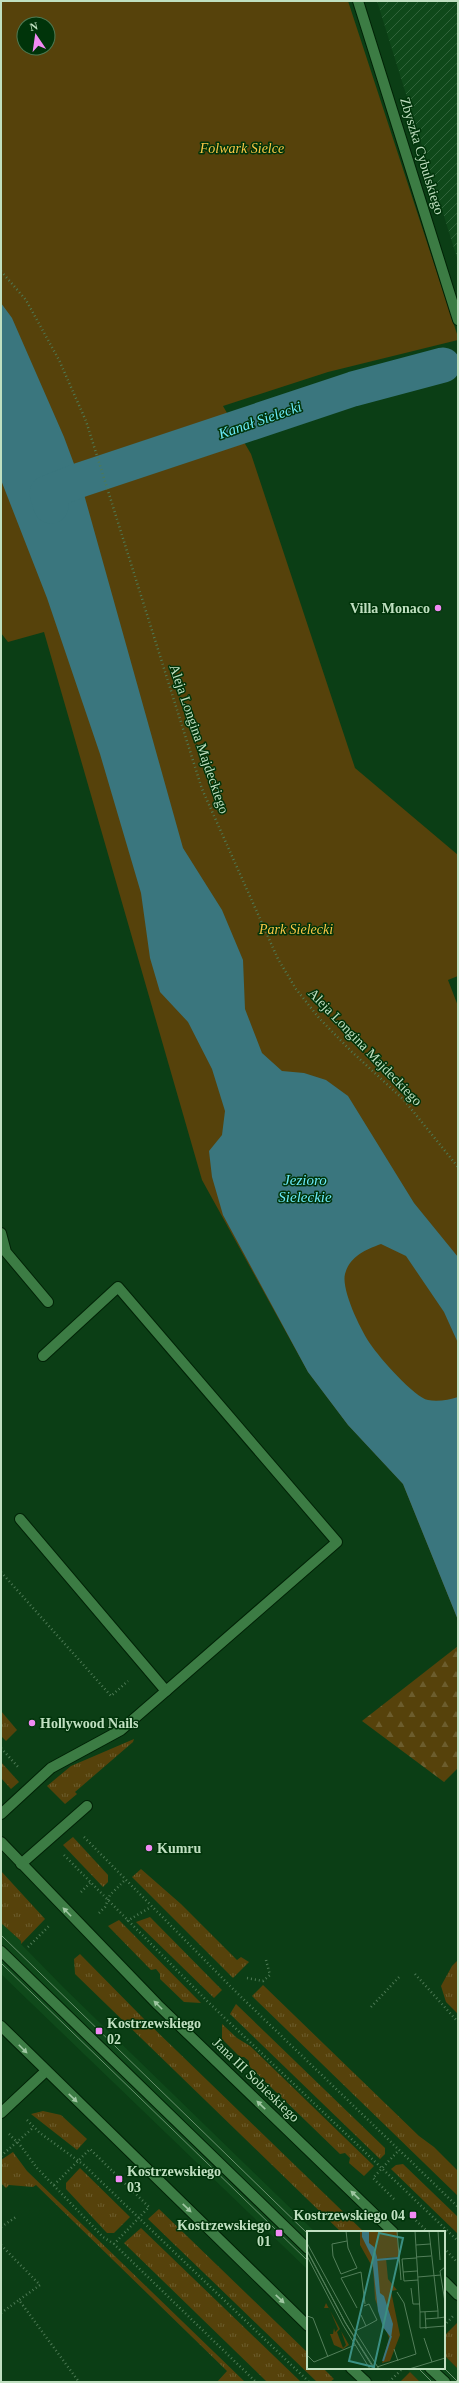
<svg xmlns="http://www.w3.org/2000/svg" width="459" height="2383" font-family="'Times New Roman',serif">
<style>
.built{fill:#0f491a}
.industrial{fill:url(#industrial-furrows)}
.grass{fill:url(#grass-tufts)}
.forest{fill:url(#forest-firs)}
.park{fill:#56420b;fill-rule:evenodd}
.water{fill:#3a767e}
.lines{fill:none;stroke-linecap:round;stroke-linejoin:round}
.canal{stroke:#3a767e;stroke-width:35}
.lane-casing{stroke:#012206;stroke-width:12}
.street-casing{stroke:#012206;stroke-width:12}
.secondary-casing{stroke:#012206;stroke-width:12}
.path{stroke:#4e7a55;stroke-width:2.5;stroke-dasharray:1 3;stroke-linecap:butt}
.lane{stroke:#3c7c44;stroke-width:10}
.street{stroke:#3c7c44;stroke-width:10}
.secondary{stroke:#3c7c44;stroke-width:10}
.tram{stroke:#68916d;stroke-width:1}
.oneway{fill:#9fc7a2}
.poi-dot{fill:#f18af4;stroke:#00340a;stroke-width:1.5}
.labels{text-anchor:middle;dominant-baseline:central;stroke-width:3;stroke-linejoin:round;paint-order:stroke}
.park-label{font-size:14px;font-style:italic;fill:#fac646;stroke:#00340a}
.street-label{font-size:14px;fill:#c0e0c1;stroke:#00340a}
.poi-label{font-size:14px;font-weight:bold;fill:#c0e0c1;stroke:#00340a;text-anchor:start}
.water-label{font-size:15px;font-style:italic;fill:#6ae9f8;stroke:#00340a}
.inset-river{fill:none;stroke:#3a767e;stroke-width:2}
.inset-road{fill:none;stroke:#537f5a;stroke-width:1}
.view{fill:#3b9083;fill-opacity:0.15;stroke:#3b9083;stroke-width:2}
.inset-edge{fill:none;stroke:#c0e0c1;stroke-width:2}
</style>
<defs>
<pattern id="industrial-furrows" width="10" height="10" patternUnits="userSpaceOnUse"><rect width="10" height="10" fill="#0f491a"/><path d="M-1 1l2-2M0 10L10 0M9 11l2-2" fill="none" stroke="#30633a"/></pattern>
<pattern id="grass-tufts" width="24" height="20" patternUnits="userSpaceOnUse"><rect width="24" height="20" fill="#56420b"/><path d="M3 7l-1-3M5 7V3M7 7l1-3M15 17l-1-3M17 17v-4M19 17l1-3" fill="none" stroke="#6c5d2d"/></pattern>
<pattern id="forest-firs" width="22" height="20" patternUnits="userSpaceOnUse"><rect width="22" height="20" fill="#56420b"/><path d="M5 1l3.5 6h-7zM16 11l3.5 6h-7z" fill="#6c5d2d"/></pattern>
</defs>
<rect width="100%" height="100%" fill="#0b3e15"/>
<g class="built">
<polygon points="1,1923 21,1941 21,1944 63,1987 315,2232 308,2232 308,2270 1,1974"/>
<polygon points="444,2355 458,2369 458,2382 420,2382 406,2368 444,2368"/>
</g>
<polygon class="industrial" points="377,1 458,1 458,261"/>
<g class="grass">
<polygon points="1,1711 17,1730 6,1741 1,1736"/>
<polygon points="134,1739 133,1742 75,1792 77,1794 65,1804 47,1786 71,1766"/>
<polygon points="1,1762 19,1782 11,1789 1,1778"/>
<polygon points="73,1837 108,1875 108,1882 103,1887 63,1845"/>
<polygon points="141,1869 181,1904 237,1960 241,1957 249,1962 233,1978 132,1877"/>
<polygon points="1,1871 45,1919 21,1944 21,1941 1,1923"/>
<polygon points="150,1917 222,1990 214,1998 136,1922"/>
<polygon points="119,1920 201,2003 184,2002 160,1979 160,1974 156,1969 151,1970 108,1926"/>
<polygon points="80,1954 145,2020 364,2232 341,2232 75,1974 74,1959"/>
<polygon points="458,1960 458,2014 446,2002 441,1986 452,1966"/>
<polygon points="263,1985 419,2136 434,2147 458,2171 458,2196 252,1996"/>
<polygon points="236,2004 385,2148 385,2154 380,2159 230,2014"/>
<polygon points="222,2024 237,2038 250,2046 374,2166 364,2176 349,2163 350,2158 345,2153 340,2154 249,2066 249,2061 244,2057 240,2057 222,2039"/>
<polygon points="43,2111 61,2115 87,2139 77,2150 31,2114"/>
<polygon points="13,2152 27,2171 245,2382 217,2382 227,2371 36,2185 33,2187 9,2185 6,2188 1,2183 1,2160"/>
<polygon points="403,2164 458,2217 458,2234 391,2169 396,2165"/>
<polygon points="80,2168 130,2217 114,2233 107,2233 66,2189 66,2183"/>
<polygon points="159,2209 308,2353 308,2368 323,2368 334,2379 330,2382 317,2382 148,2219"/>
<polygon points="141,2228 301,2382 267,2382 124,2243"/>
<polygon points="458,2322 458,2369 444,2355 444,2336"/>
<polygon points="410,2372 420,2382 400,2382"/>
</g>
<polygon class="forest" points="458,1646 458,1768 444,1782 362,1721"/>
<path class="park" d="M1,1H348L458,337V340L328,372L223,406L251,454L355,768L458,855V976L448,980L458,1006V1620L403,1484L348,1425L308,1372L202,1180L44,632L8,642L1,633ZM24,24H48V48H24Z"/>
<path class="water" d="M1,303L12,318L64,437L80,480L183,848L222,910L243,960L245,1009L262,1053L282,1071L304,1073L326,1080L348,1096L414,1203L458,1257V1343L444,1312L406,1256L381,1244C365,1250 350,1256 345,1274C341,1290 361,1331 371,1345C379,1357 415,1398 428,1400C437,1402 449,1400 458,1397V1620L403,1484L348,1425L308,1372L223,1215L212,1177L209,1151L222,1135L225,1111L212,1069L188,1022L160,992L150,958L141,893L100,754L47,598L1,480Z"/>
<g class="lines">
<polyline class="canal" points="51,506 47,493 80,480 353,389 443,365"/>
<g class="lane-casing">
<g id="lane">
<polyline points="1,1233 6,1252 48,1302"/>
<polyline points="20,1519 166,1691 337,1542 118,1287 43,1356"/>
<polyline points="1,1814 51,1768 121,1730 166,1691"/>
<polyline points="21,1864 87,1806"/>
<polyline points="1,1951 308,2249"/>
<polyline points="430,2368 445,2382"/>
</g>
</g>
<g class="street-casing">
<g id="street">
<polyline points="358,1 458,320"/>
<polyline points="1,2113 46,2071"/>
</g>
</g>
<g class="secondary-casing">
<g id="secondary">
<polyline points="1,1842 158,2005 393,2232"/>
<polyline points="1,2026 308,2326"/>
<polyline points="444,2281 458,2295"/>
<polyline points="351,2368 366,2382"/>
</g>
</g>
<g class="path">
<polyline points="1,271 26,300 59,360 86,421 202,789 278,959 296,989 319,1018 351,1051 404,1100 458,1167"/>
<polyline points="1,1572 111,1696 128,1681"/>
<polyline points="1,1748 19,1768"/>
<polyline points="84,1837 235,1991 458,2207"/>
<polyline points="64,1855 207,2001 458,2241"/>
<polyline points="81,1892 90,1883"/>
<polyline points="99,1913 105,1907 110,1895 125,1880"/>
<polyline points="127,1921 151,1907"/>
<polyline points="28,1947 50,1925"/>
<polyline points="415,1974 458,2022"/>
<polyline points="247,1978 263,1981 270,1975 266,1960"/>
<polyline points="371,2007 400,1976"/>
<polyline points="27,2120 40,2133 84,2165 309,2382"/>
<polyline points="9,2134 20,2145 37,2168 103,2237 114,2244 256,2382"/>
<polyline points="1,2156 34,2127"/>
<polyline points="54,2185 90,2149 149,2207 114,2244"/>
<polyline points="394,2199 373,2178 399,2150"/>
<polyline points="410,2215 428,2232"/>
<polyline points="1,2227 16,2217"/>
<polyline points="1,2245 40,2285 19,2300 79,2382"/>
<polyline points="444,2248 456,2261"/>
<polyline points="1,2313 19,2300"/>
<polyline points="444,2326 453,2316"/>
<polyline points="389,2382 403,2368"/>
</g>
<use href="#lane" class="lane"/>
<use href="#street" class="street"/>
<use href="#secondary" class="secondary"/>
<g class="tram">
<polyline points="1,1935 308,2234"/>
<polyline points="1,1963 308,2261"/>
<polyline points="418,2368 432,2382"/>
<polyline points="444,2368 458,2382"/>
</g>
</g>
<defs><path id="oneway-solid" d="M-6-.8H1V-3.2L6.5 0L1 3.2V.8H-6Z"/></defs>
<g class="oneway">
<use href="#oneway-solid" transform="translate(67 1912) rotate(-134)"/>
<use href="#oneway-solid" transform="translate(158 2005) rotate(-135)"/>
<use href="#oneway-solid" transform="translate(23 2049) rotate(45)"/>
<use href="#oneway-solid" transform="translate(73 2098) rotate(44)"/>
<use href="#oneway-solid" transform="translate(261 2105) rotate(-136)"/>
<use href="#oneway-solid" transform="translate(355 2195) rotate(-136)"/>
<use href="#oneway-solid" transform="translate(187 2208) rotate(44)"/>
<use href="#oneway-solid" transform="translate(280 2299) rotate(44)"/>
</g>
<g class="poi-dot">
<circle cx="438" cy="608" r="4"/>
<circle cx="32" cy="1723" r="4"/>
<circle cx="149" cy="1848" r="4"/>
<rect x="95" y="2027" width="8" height="8" rx="2"/>
<rect x="115" y="2175" width="8" height="8" rx="2"/>
<rect x="409" y="2211" width="8" height="8" rx="2"/>
<rect x="275" y="2229" width="8" height="8" rx="2"/>
</g>
<g class="labels">
<g class="park-label">
<text x="242" y="148">Folwark Sielce</text>
<text x="296" y="929">Park Sielecki</text>
</g>
<g class="street-label">
<text transform="translate(422 156) rotate(73)">Zbyszka Cybulskiego</text>
<text transform="translate(199 739) rotate(71)">Aleja Longina Majdeckiego</text>
<text transform="translate(365 1047) rotate(46)">Aleja Longina Majdeckiego</text>
<text transform="translate(256 2080) rotate(44)">Jana III Sobieskiego</text>
</g>
<g class="poi-label">
<text x="430" y="608" text-anchor="end">Villa Monaco</text>
<text x="40" y="1723">Hollywood Nails</text>
<text x="157" y="1848">Kumru</text>
<text x="107" y="2023">Kostrzewskiego<tspan x="107" dy="16">02</tspan></text>
<text x="127" y="2171">Kostrzewskiego<tspan x="127" dy="16">03</tspan></text>
<text x="405" y="2215" text-anchor="end">Kostrzewskiego 04</text>
<text x="271" y="2225" text-anchor="end">Kostrzewskiego<tspan x="271" dy="16">01</tspan></text>
</g>
<g class="water-label">
<text transform="translate(260 420) rotate(-19)">Kanał Sielecki</text>
<text x="305" y="1180">Jezioro<tspan x="305" dy="17">Sieleckie</tspan></text>
</g>
</g>
<g transform="translate(307 2231)">
<rect width="138" height="138" fill="#0b3e15"/>
<path d="M19,72L33,98L30,101L36,117L39,114L34,100L42,114L36,118L27,114L23,103H26L27,97L28,101L31,98L22,77H17Z" fill="#56420b"/>
<path d="M53,0H90L92,26L79,27L81,48L90,59L84,60L93,104L83,130L75,132L82,107L68,68L66,37L53,14Z" fill="#56420b"/>
<path d="M62,0V12L67,16L70,26L73,62L77,65L86,93L84,107L76,96L71,80L65,26L55,6V0Z" fill="#3a767e"/>
<path class="inset-river" d="M69,29L91,27M76,130L84,105"/>
<path class="inset-road" d="M39,0L41,17L50,37L34,43L26,25L25,13L40,10M90,0L94,49M108,0L113,81L131,80L122,0M131,0L133,29M0,12L48,100L72,138M109,14L123,13M0,19L38,91L68,138M0,20L39,93L67,138M0,25L36,94L63,138M109,26L124,25M109,27L95,28L97,50L111,49M138,36L133,40L138,71M96,41L110,40M111,46L134,44M104,57L106,73H112M50,77L34,47L54,41L58,73M131,80V87L138,86M113,81V97L138,95M118,81L119,98M54,84L59,95L70,89L62,73L57,75M0,85L6,87L21,126M118,88L131,87M48,100L59,95M117,107L125,131M87,118L91,130M0,124L7,131L48,114M70,136L109,123L97,72L90,61M102,138L138,127"/>
<path class="view" d="M72,2L96,7L67,136L42,130Z"/>
<rect width="138" height="138" class="inset-edge"/>
</g>
<rect width="459" height="2383" fill="none" stroke="#c0e0c1" stroke-width="4"/>
<g transform="translate(36 36) rotate(347)"><circle r="19" fill="#00340a" stroke="#4d7953"/>
<path d="M0-3L7 15L0 10L-7 15Z" fill="#f18af4"/>
<text y="-6" font-size="11" font-weight="bold" text-anchor="middle" fill="#c0e0c1">N</text>
</g>
</svg>
